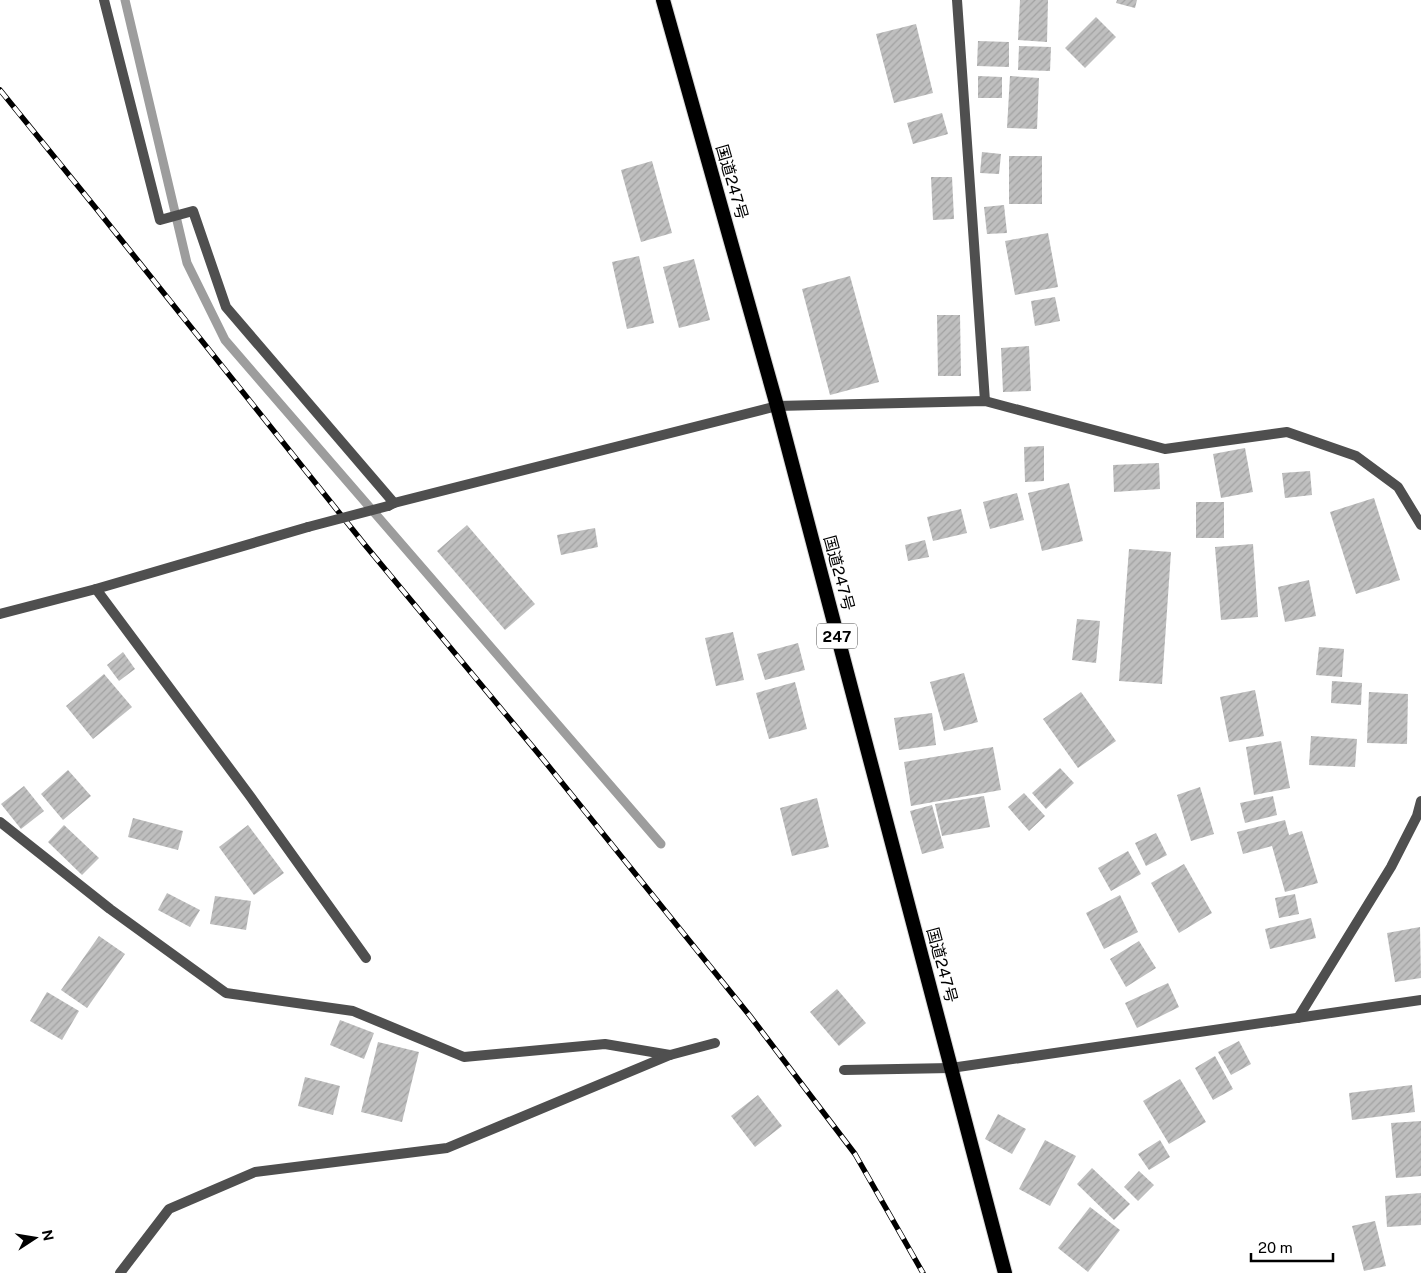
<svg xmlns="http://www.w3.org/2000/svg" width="1421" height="1273" font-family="'Public Sans','Noto Sans JP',sans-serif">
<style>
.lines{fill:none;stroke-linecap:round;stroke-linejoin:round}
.stream{stroke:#9d9d9d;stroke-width:9}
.building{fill:url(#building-hatch)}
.trunk-casing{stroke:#dbdbdb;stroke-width:16}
.minor{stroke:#4f4f4f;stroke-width:10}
.tertiary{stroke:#4f4f4f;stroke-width:10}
.trunk{stroke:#000;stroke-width:14}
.rail-casing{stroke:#000;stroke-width:5.5}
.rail{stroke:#fff;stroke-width:4;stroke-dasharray:11;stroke-linecap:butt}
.minor-bridge{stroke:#4f4f4f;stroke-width:10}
.labels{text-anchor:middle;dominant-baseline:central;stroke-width:5;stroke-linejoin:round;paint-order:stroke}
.shield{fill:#fff;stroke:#4c4c4c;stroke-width:1}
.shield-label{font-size:15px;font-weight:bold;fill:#000}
.street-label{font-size:16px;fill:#000;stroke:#fff}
</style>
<defs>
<pattern id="building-hatch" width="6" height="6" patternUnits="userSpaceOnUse" patternTransform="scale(1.25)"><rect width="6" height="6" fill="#bfbfbf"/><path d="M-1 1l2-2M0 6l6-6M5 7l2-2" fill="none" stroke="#a2a2a2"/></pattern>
</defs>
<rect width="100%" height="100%" fill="#fff"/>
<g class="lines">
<polyline class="stream" points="125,0 187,263 225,340 661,844"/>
</g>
<g class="building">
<polygon points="1020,0 1048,0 1047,42 1018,40"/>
<polygon points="1117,0 1137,0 1135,8 1116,3"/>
<polygon points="1096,17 1116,37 1085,68 1065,48"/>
<polygon points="916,24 933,93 894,103 876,34"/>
<polygon points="978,41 1009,42 1009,67 977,66"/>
<polygon points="1019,46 1051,47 1050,71 1018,70"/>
<polygon points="978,76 1002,77 1002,98 978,98"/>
<polygon points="1010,76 1039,78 1037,129 1007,128"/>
<polygon points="942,113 948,134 913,144 907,123"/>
<polygon points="982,152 1001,154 999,174 980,173"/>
<rect x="1009" y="156" width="33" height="48"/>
<polygon points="652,161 672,233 641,242 621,170"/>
<polygon points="931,177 952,177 954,219 933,220"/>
<polygon points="1004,205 1007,233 987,234 984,207"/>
<polygon points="1048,233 1058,287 1015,295 1005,241"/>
<polygon points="639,256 654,323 627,329 612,262"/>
<polygon points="694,259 710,320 679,328 663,267"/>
<polygon points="850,276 879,382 830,395 802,289"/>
<polygon points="1055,297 1060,321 1035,326 1031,301"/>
<polygon points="937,315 960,315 961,376 938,376"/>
<polygon points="1029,346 1031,391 1003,392 1001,348"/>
<polygon points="1044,446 1044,481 1025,482 1024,447"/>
<polygon points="1245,448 1253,492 1221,498 1213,454"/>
<polygon points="1159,463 1160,489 1114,492 1113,465"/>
<polygon points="1310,471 1312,495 1285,498 1282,473"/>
<polygon points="1069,483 1083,541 1042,551 1028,493"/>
<polygon points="1017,493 1024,520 990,529 983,502"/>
<polygon points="1374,498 1400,580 1356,594 1330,512"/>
<rect x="1196" y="502" width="28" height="36"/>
<polygon points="961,509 967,533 933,541 927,517"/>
<polygon points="467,525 535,604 505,630 437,551"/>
<polygon points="595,528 598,547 561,555 557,535"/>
<polygon points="925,540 929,557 908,561 905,545"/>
<polygon points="1253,544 1258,617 1221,620 1215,547"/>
<polygon points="1129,549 1171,552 1162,684 1119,681"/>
<polygon points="1309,580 1316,616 1285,622 1278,587"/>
<polygon points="1077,619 1100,621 1096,663 1072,660"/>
<polygon points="733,632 744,680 716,686 705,638"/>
<polygon points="798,643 805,670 765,680 757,654"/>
<polygon points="1319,647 1344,649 1342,677 1316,675"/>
<polygon points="123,652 135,669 119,681 107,665"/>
<polygon points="964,673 978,722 944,731 930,682"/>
<polygon points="104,674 132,707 93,739 66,706"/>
<polygon points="1332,681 1362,683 1361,705 1331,703"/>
<polygon points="795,682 807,729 769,739 756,693"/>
<polygon points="1255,690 1264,736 1229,742 1220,697"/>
<polygon points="1081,692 1116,741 1078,768 1043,719"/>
<polygon points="1369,692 1408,694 1407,744 1367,743"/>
<polygon points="932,713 936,745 899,750 894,718"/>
<polygon points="1311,736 1357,739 1355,767 1309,765"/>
<polygon points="1281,741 1290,788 1254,795 1246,747"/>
<polygon points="993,747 1001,790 911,806 904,762"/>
<polygon points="1060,768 1074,783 1046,809 1032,793"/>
<polygon points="68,770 91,796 63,820 41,794"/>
<polygon points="24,786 44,811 21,829 1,804"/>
<polygon points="1200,787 1214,834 1191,841 1177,795"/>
<polygon points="1024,793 1045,816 1029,831 1008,807"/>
<polygon points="984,796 990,827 942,836 935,804"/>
<polygon points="1273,796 1277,815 1245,823 1240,803"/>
<polygon points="817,798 829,847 792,856 780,808"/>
<polygon points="932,805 944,848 922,854 910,811"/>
<polygon points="133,818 183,831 178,850 128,837"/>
<polygon points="1285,820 1289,835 1302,831 1318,883 1285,892 1272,846 1243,854 1237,832"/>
<polygon points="64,825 99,858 82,875 48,842"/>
<polygon points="248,825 284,873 254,895 219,847"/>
<polygon points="1156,833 1167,855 1146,866 1135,843"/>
<polygon points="1128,851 1141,874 1111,891 1098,868"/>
<polygon points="1184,864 1212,913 1179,933 1151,883"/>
<polygon points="167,893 200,910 190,927 158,910"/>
<polygon points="1295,894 1299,914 1279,918 1275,898"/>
<polygon points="1120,895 1138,932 1104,949 1086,913"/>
<polygon points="215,896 251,901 246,930 210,924"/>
<polygon points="1311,918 1316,938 1270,949 1265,929"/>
<polygon points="1420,927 1421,978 1395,982 1387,933"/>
<polygon points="99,936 125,954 87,1008 61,990"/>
<polygon points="1139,941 1156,968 1126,987 1110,959"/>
<polygon points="1168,983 1179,1007 1137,1028 1125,1003"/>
<polygon points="837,989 866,1023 839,1046 810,1012"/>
<polygon points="47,992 79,1011 62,1040 30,1021"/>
<polygon points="340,1020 374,1033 364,1059 330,1045"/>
<polygon points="1239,1041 1251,1064 1231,1075 1218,1052"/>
<polygon points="378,1042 419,1052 402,1122 361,1112"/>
<polygon points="1215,1056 1233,1089 1213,1100 1195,1068"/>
<polygon points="305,1077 340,1086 333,1115 298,1106"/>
<polygon points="1180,1079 1206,1122 1169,1144 1143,1101"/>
<polygon points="1412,1085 1415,1112 1352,1120 1349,1093"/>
<polygon points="758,1095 782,1126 755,1147 731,1116"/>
<polygon points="998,1114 1026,1129 1012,1154 985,1139"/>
<polygon points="1421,1121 1421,1176 1396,1178 1391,1123"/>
<polygon points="1045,1140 1076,1156 1050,1206 1019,1189"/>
<polygon points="1160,1140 1170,1157 1149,1170 1138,1154"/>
<polygon points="1092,1168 1130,1204 1114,1220 1077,1184"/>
<polygon points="1139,1171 1154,1185 1138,1201 1124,1187"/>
<polygon points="1421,1193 1421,1225 1387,1227 1385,1196"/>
<polygon points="1090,1207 1120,1230 1088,1272 1058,1248"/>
<polygon points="1375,1221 1386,1266 1364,1271 1352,1226"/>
</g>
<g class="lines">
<g class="trunk-casing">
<polyline id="trunk" points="663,0 777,406 1005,1273"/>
</g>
<g class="minor">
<polyline points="104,0 160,220 193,211 226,307 394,503"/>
<polyline points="957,0 985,401"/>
<polyline points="388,506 394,503 777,406 985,401 1165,449 1287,432 1356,456 1398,487 1421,525"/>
<polyline points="96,589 250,796 366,958"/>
<polyline points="0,614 96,589 308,527"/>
<polyline points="0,822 110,909 226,993 353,1011 464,1057 605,1044 670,1055"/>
<polyline points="1298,1018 1391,867 1417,816 1421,801"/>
<polyline points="844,1070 951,1068"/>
<polyline points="120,1273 169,1209 255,1172 447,1148 670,1055 715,1043"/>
</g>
<polyline class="tertiary" points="951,1068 1421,1000"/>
<use href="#trunk" class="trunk"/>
<g class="rail-casing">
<polyline id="rail" points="0,90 99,212 365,545 542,758 750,1016 855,1154 923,1273"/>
</g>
<use href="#rail" class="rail"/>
<polyline class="minor-bridge" points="308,527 388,506"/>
</g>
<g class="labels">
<rect class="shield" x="817" y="623.5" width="40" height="25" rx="4"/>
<g class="shield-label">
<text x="837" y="636">247</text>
</g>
<g class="street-label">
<text transform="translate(732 182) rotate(74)">国道247号</text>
<text transform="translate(839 573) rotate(75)">国道247号</text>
<text transform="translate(942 965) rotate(75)">国道247号</text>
</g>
</g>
<g transform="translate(35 1238) rotate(78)" stroke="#ffffff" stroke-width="4" paint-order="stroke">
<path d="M0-4L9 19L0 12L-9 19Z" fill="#000000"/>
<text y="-8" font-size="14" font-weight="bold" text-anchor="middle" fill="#000000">N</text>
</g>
<path d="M1251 1253v8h82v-8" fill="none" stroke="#000000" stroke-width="2.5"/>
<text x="1258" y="1253" font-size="15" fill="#000000" stroke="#ffffff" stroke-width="4" paint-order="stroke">20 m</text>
</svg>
